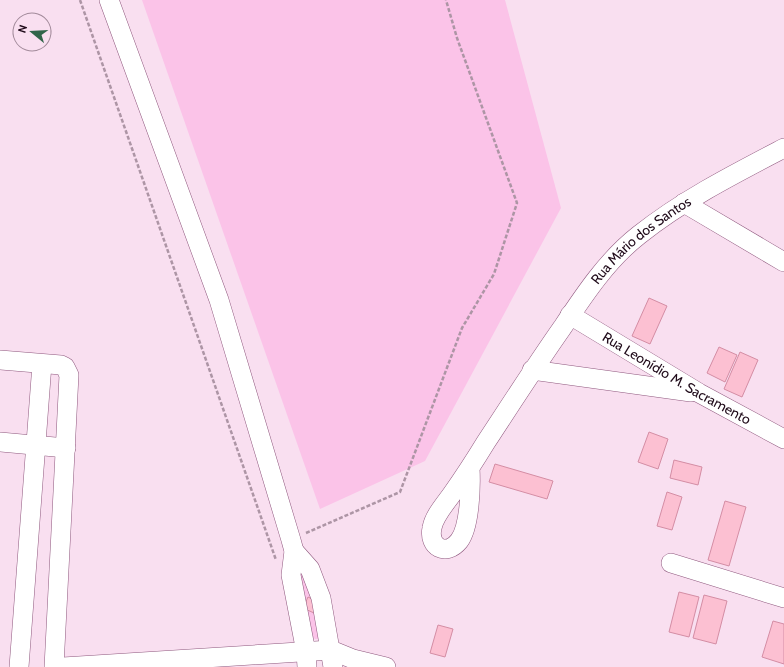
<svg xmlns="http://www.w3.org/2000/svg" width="784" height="667" font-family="Cabin,sans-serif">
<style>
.green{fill:#fbc3e8}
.building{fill:#fcc0d2;stroke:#d48da4}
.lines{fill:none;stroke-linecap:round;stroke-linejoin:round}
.minor-casing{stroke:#8f587e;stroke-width:20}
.path{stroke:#ad95a5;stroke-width:2.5;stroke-dasharray:4 2;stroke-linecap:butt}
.minor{stroke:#fff;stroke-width:19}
.labels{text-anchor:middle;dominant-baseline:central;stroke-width:3.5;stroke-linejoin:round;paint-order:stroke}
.street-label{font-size:14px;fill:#1f0a19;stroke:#f9dff0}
</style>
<rect width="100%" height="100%" fill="#f9dff0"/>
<g class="green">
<polygon points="142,0 505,0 561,208 425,461 320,509"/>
<polygon points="301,571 306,574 320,639 315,639 308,631 298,573"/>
</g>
<g class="building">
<polygon points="649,298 667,306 650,344 632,336"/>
<polygon points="719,347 737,355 725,382 707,373"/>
<polygon points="740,352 758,360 742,397 724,389"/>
<polygon points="649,432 668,439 658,469 638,462"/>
<polygon points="674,460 702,467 698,485 670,478"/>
<polygon points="495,464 553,481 547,499 489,482"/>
<polygon points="667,492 682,497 672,530 657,526"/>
<polygon points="725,501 746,507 729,566 708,560"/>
<polygon points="679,592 699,597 689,637 669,632"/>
<polygon points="704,595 727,601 716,644 693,638"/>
<polygon points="308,597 319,602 314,613 303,608"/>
<polygon points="773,621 784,624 784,664 762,657"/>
<polygon points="438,625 453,629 445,657 430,653"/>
</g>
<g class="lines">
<g class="minor-casing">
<g id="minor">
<polyline points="109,0 219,300 291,540 294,551 291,575 306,652 307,667"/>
<polyline points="684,203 784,262"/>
<path id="s1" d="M570,315L699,393L784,439"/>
<polyline points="0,360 61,365 65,367 69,375 54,667"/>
<polyline points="532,370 691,392"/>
<polyline points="0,442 66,448"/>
<path id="s2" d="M470,468C471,486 470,527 459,541C446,557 428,547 432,528C434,516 445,504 452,494C464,477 475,460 486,442C511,404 536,365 562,328C584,295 607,260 639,235C683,200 734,174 784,148"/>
<polyline points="294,551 310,569 321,598 333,667"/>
<polyline points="671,563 784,598"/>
<polyline points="19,667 42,364"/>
<polyline points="63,667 331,650 353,659 386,667"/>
</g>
</g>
<g class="path">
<polyline points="80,0 276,560"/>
<polyline points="306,533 400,492 462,328 494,274 517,203 457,38 446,0"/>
</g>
<use href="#minor" class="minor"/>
</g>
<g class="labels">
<g class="street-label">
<text stroke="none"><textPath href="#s2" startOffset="478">Rua Mário dos Santos</textPath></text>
<text stroke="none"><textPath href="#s1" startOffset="124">Rua Leonídio M. Sacramento</textPath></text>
</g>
</g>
<g transform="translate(32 32) rotate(288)"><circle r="19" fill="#f9dff0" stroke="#a28a9a"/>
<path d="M0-3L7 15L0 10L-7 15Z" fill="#31654a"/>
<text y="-6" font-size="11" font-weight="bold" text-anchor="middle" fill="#1f0a19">N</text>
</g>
</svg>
